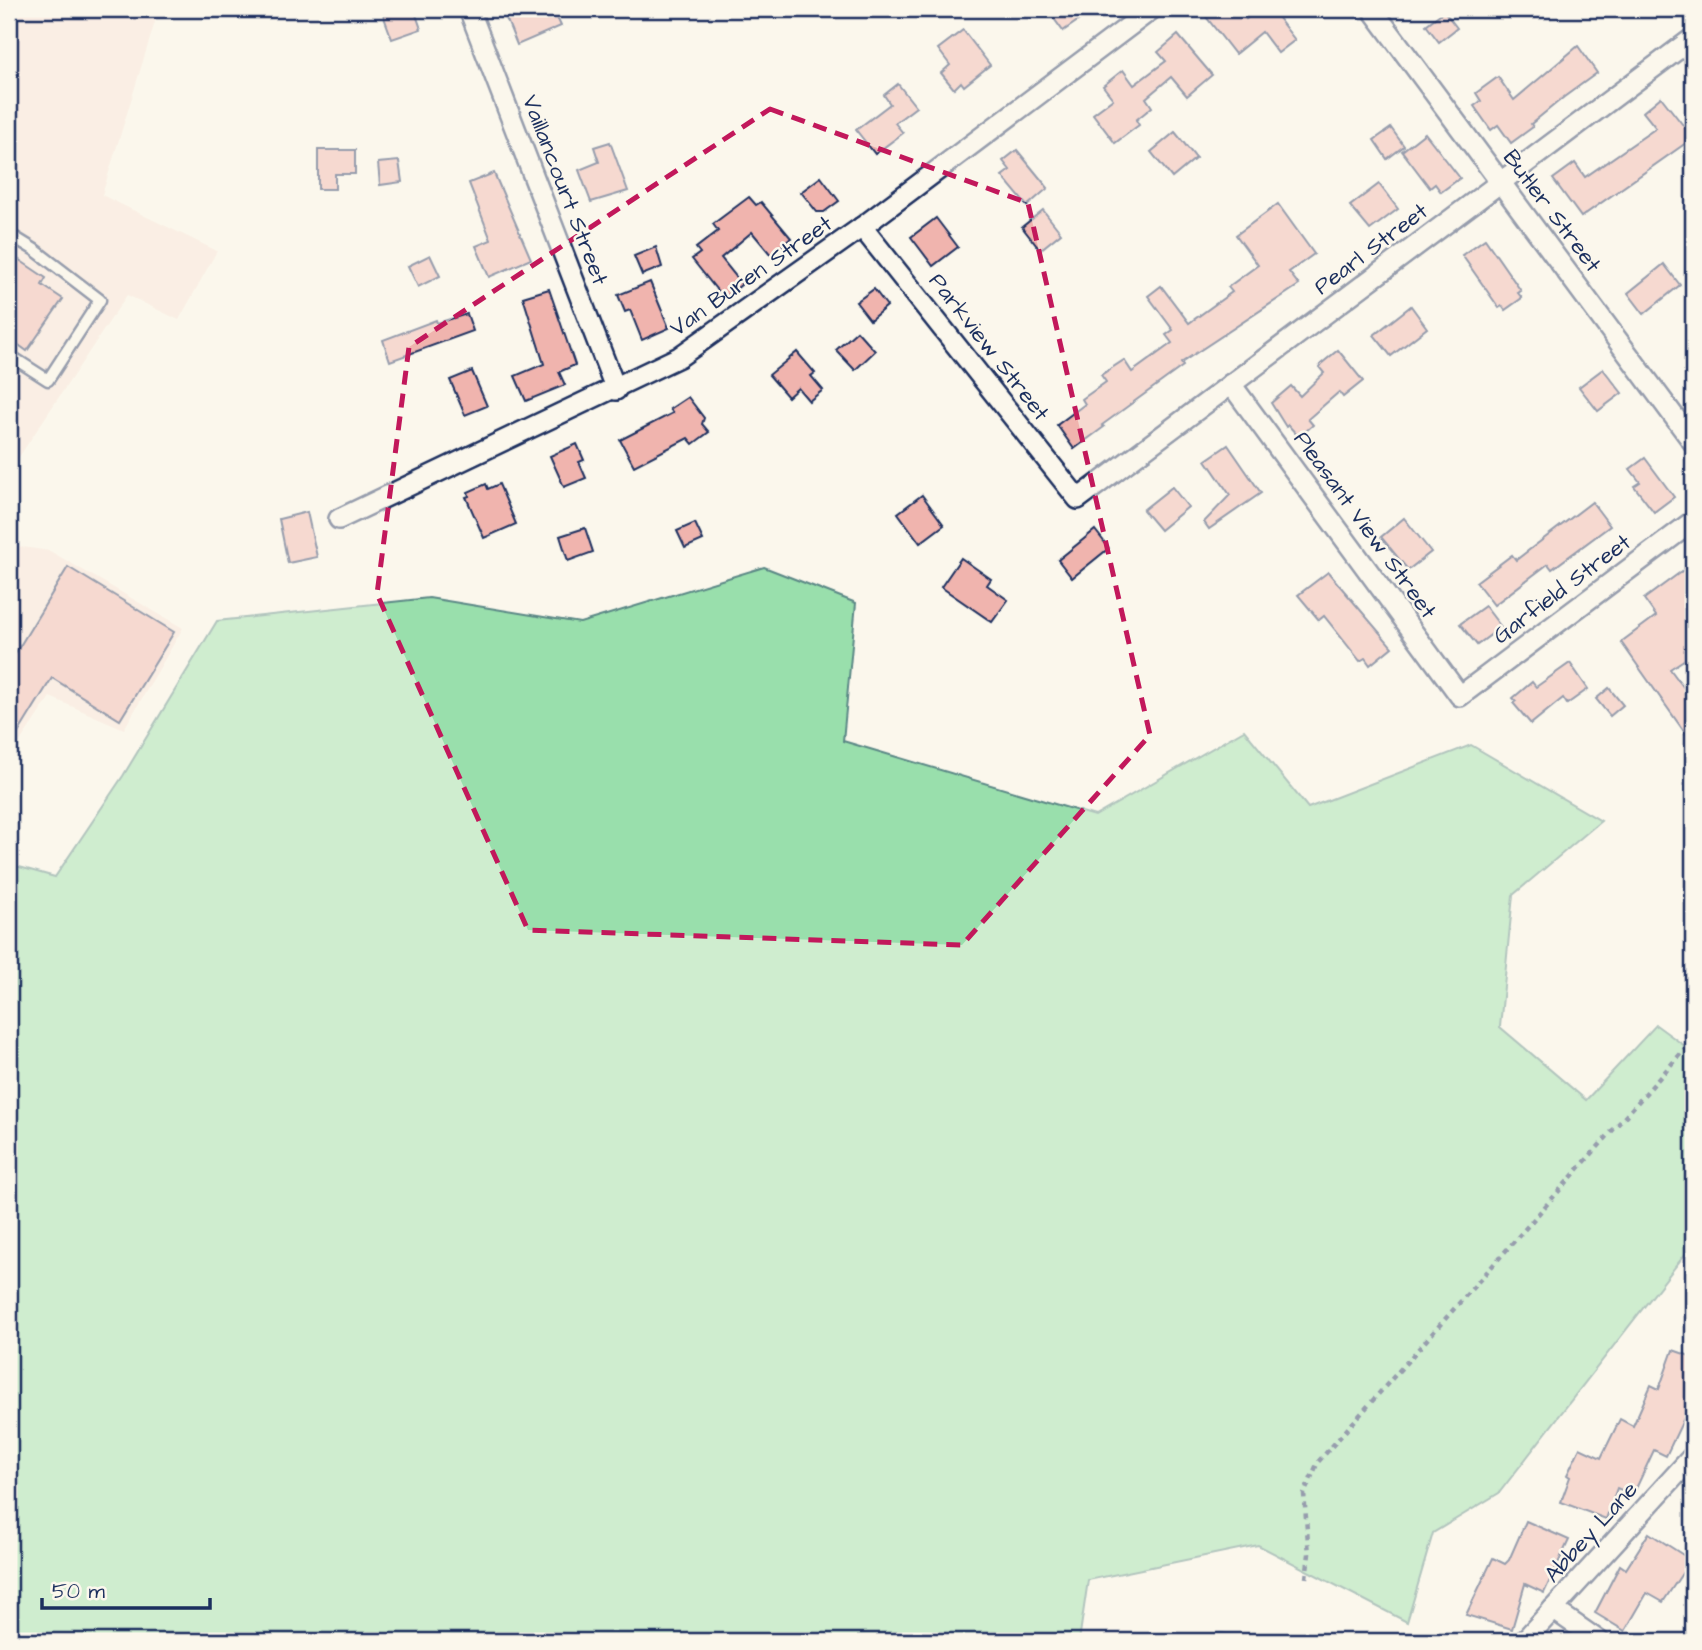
<svg xmlns="http://www.w3.org/2000/svg" width="1702" height="1650" font-family="'Architects Daughter',sans-serif">
<style>
.built{fill:#f8e3d9}
.green{fill:#99dfac;stroke:#5a8785;stroke-width:2}
.water{fill:#8bc4ea;stroke:#5e88b2;stroke-width:2}
.building{fill:#f0b4ae;stroke:#1b2f5e;stroke-width:2}
.lines{fill:none;stroke-linecap:round;stroke-linejoin:round}
.service-casing{stroke:#1b2f5e;stroke-width:15}
.minor-casing{stroke:#1b2f5e;stroke-width:24}
.path{stroke:#1b2f5e;stroke-width:4.5;stroke-dasharray:5 5;stroke-linecap:butt}
.service{stroke:#fbf7ec;stroke-width:10}
.minor{stroke:#fbf7ec;stroke-width:19}
.marked{fill:none;stroke:#c2185b;stroke-width:5;stroke-dasharray:14 9;stroke-linejoin:round}
.labels{text-anchor:middle;dominant-baseline:central;stroke-width:5;stroke-linejoin:round;paint-order:stroke}
.street-label{font-size:23px;fill:#1b2f5e;stroke:#fbf7ec}
</style>
<rect width="100%" height="100%" fill="#fbf7ec"/>
<filter id="ink" filterUnits="userSpaceOnUse"><feTurbulence type="fractalNoise" baseFrequency=".0143" numOctaves="2"/><feDisplacementMap in="SourceGraphic" scale="14" xChannelSelector="R" yChannelSelector="G"/><feConvolveMatrix kernelMatrix="1 2 1 2 8 2 1 2 1" color-interpolation-filters="sRGB"/></filter>
<g filter="url(#ink)">
<g class="built">
<polygon points="11,9 159,9 102,195 217,251 179,320 127,295 9,472"/>
<polygon points="9,545 50,551 183,628 124,729 50,697 9,758"/>
</g>
<polygon class="green" points="764,567 856,603 843,741 1095,816 1244,730 1308,808 1471,745 1601,821 1513,895 1500,1027 1586,1100 1656,1025 1693,1052 1693,1244 1499,1493 1433,1533 1407,1622 1258,1545 1088,1580 1079,1641 9,1641 9,864 55,877 123,776 217,621 429,598 580,623"/>
<polygon class="water" points="1220,1633 1272,1641 1193,1641"/>
<g class="building">
<polygon points="381,9 414,9 421,29 392,39"/>
<polygon points="527,9 553,9 561,26 517,45 506,18"/>
<polygon points="1047,9 1095,9 1063,31"/>
<polygon points="1200,9 1238,9 1246,19 1259,9 1271,9 1295,40 1278,53 1262,32 1235,54"/>
<polygon points="1444,11 1457,28 1439,42 1426,25"/>
<polygon points="963,30 990,65 964,86 961,82 954,89 941,73 950,65 938,49"/>
<polygon points="1178,35 1212,75 1187,96 1171,77 1146,98 1152,107 1136,120 1139,125 1115,143 1093,114 1113,99 1103,86 1123,70 1134,85 1166,61 1158,52"/>
<polygon points="1578,46 1597,73 1564,97 1531,124 1533,127 1511,143 1498,125 1491,130 1474,106 1481,101 1476,93 1498,77 1514,100"/>
<polygon points="898,84 916,107 895,123 903,133 875,154 856,130 890,104 884,95"/>
<polygon points="1661,97 1693,138 1581,217 1553,179 1575,163 1585,177 1656,128 1643,112"/>
<polygon points="1391,128 1404,146 1387,159 1374,140"/>
<polygon points="1175,132 1196,158 1172,178 1151,152"/>
<polygon points="1425,133 1460,178 1441,192 1435,184 1430,188 1402,151"/>
<polygon points="610,142 628,191 591,202 579,170 599,162 594,147"/>
<polygon points="318,150 355,150 355,174 335,174 335,189 318,189"/>
<polygon points="1017,150 1048,188 1027,206 1002,176 1010,170 1003,161"/>
<polygon points="399,161 402,182 380,185 378,163"/>
<polygon points="494,173 531,259 489,277 476,246 491,240 469,183"/>
<polygon points="821,177 839,201 824,212 817,212 801,192"/>
<polygon points="1379,184 1398,209 1370,230 1350,206"/>
<polygon points="749,197 756,205 761,202 791,238 771,255 752,232 721,258 742,284 724,299 692,259 700,253 696,248 718,231 713,224"/>
<polygon points="1278,204 1314,254 1289,272 1299,285 1181,363 1183,366 1102,425 1104,427 1074,449 1057,425 1085,404 1082,399 1106,382 1101,375 1124,360 1132,372 1172,343 1166,335 1173,330 1148,296 1161,286 1189,323 1232,292 1228,287 1258,265 1236,235"/>
<polygon points="1043,210 1061,233 1040,250 1022,227"/>
<polygon points="936,218 958,247 933,266 911,237"/>
<polygon points="1485,239 1521,291 1518,293 1522,298 1505,310 1502,306 1499,308 1462,255"/>
<polygon points="656,247 662,267 642,275 634,256"/>
<polygon points="9,253 46,278 42,285 63,299 27,351 9,338"/>
<polygon points="430,255 440,276 418,287 408,266"/>
<polygon points="1664,264 1680,285 1644,314 1628,293"/>
<polygon points="650,282 669,328 642,340 630,310 625,312 618,295"/>
<polygon points="549,289 575,365 559,372 565,385 526,401 515,376 544,364 523,297"/>
<polygon points="874,289 887,306 870,320 856,302"/>
<polygon points="1411,306 1427,328 1391,356 1374,335"/>
<polygon points="467,314 473,331 390,361 383,340 436,320 437,323"/>
<polygon points="857,331 875,351 855,370 836,350"/>
<polygon points="1338,350 1363,381 1343,397 1339,392 1308,419 1313,425 1299,437 1288,425 1286,427 1271,403 1291,386 1300,396 1324,373 1319,367 1321,364"/>
<polygon points="797,352 815,373 811,376 823,390 809,401 798,388 788,397 769,375"/>
<polygon points="1603,369 1622,393 1598,411 1579,387"/>
<polygon points="472,371 487,406 465,415 450,380"/>
<polygon points="688,397 704,418 702,424 709,432 693,444 688,438 634,466 620,440 673,413 670,409"/>
<polygon points="577,444 584,460 579,462 586,478 564,487 550,456"/>
<polygon points="1228,445 1261,493 1209,529 1204,522 1230,495 1206,460"/>
<polygon points="1645,458 1674,497 1654,512 1634,486 1640,482 1630,469"/>
<polygon points="486,484 488,489 499,484 516,524 484,538 466,497 469,496 468,492"/>
<polygon points="1172,487 1188,507 1160,530 1143,510"/>
<polygon points="922,495 944,525 920,543 898,513"/>
<polygon points="1592,502 1610,526 1552,569 1548,564 1494,605 1476,582 1512,555 1516,560"/>
<polygon points="307,512 317,557 288,563 279,519"/>
<polygon points="1404,518 1431,552 1408,570 1381,537"/>
<polygon points="695,523 703,540 685,548 677,531"/>
<polygon points="585,528 593,552 568,561 560,536"/>
<polygon points="1095,530 1109,548 1072,578 1058,560"/>
<polygon points="961,558 991,579 987,585 1008,600 992,622 941,587"/>
<polygon points="1693,563 1693,654 1670,669 1693,700 1693,744 1621,642 1656,616 1644,599"/>
<polygon points="68,567 174,632 120,720 52,678 9,748 9,664"/>
<polygon points="1328,572 1392,647 1370,665 1365,658 1360,661 1324,616 1319,620 1298,595"/>
<polygon points="1485,606 1501,627 1477,645 1460,624"/>
<polygon points="1570,663 1588,689 1567,704 1563,698 1531,724 1513,703 1516,701 1513,698 1532,682 1536,687"/>
<polygon points="1609,688 1623,705 1610,716 1596,699"/>
<polygon points="1673,1350 1693,1357 1693,1416 1688,1414 1684,1418 1666,1456 1654,1450 1633,1495 1617,1488 1606,1519 1561,1502 1570,1477 1567,1475 1580,1448 1601,1458 1620,1419 1633,1426 1651,1385 1659,1389"/>
<polygon points="1526,1521 1569,1540 1544,1593 1525,1584 1512,1629 1466,1615 1493,1558 1505,1564 1509,1560"/>
<polygon points="1649,1533 1691,1560 1663,1602 1647,1593 1625,1631 1595,1613 1620,1565 1626,1569"/>
</g>
<g class="lines">
<g class="service-casing">
<polyline id="service" points="9,234 35,250 100,300 48,380 9,355"/>
</g>
<g class="minor-casing">
<g id="minor">
<polyline points="469,9 616,390"/>
<polyline points="1372,9 1693,442"/>
<polyline points="862,227 1078,499 1693,38"/>
<polyline points="1231,384 1460,696 1693,521"/>
<polyline points="339,519 679,357 862,227 1152,9"/>
<polyline points="1553,1609 1599,1641"/>
<polyline points="1524,1641 1693,1456"/>
</g>
</g>
<polyline class="path" points="1306,1578 1309,1554 1304,1494 1318,1462 1693,1040"/>
<use href="#service" class="service"/>
<use href="#minor" class="minor"/>
</g>
</g>
<path d="M0 0H1702V1650H0ZM770,109L1028,203L1150,735L962,945L528,930L377,594L409,347Z" fill="#fbf7ec" fill-opacity=".55" fill-rule="evenodd"/>
<path class="marked" d="M770,109L1028,203L1150,735L962,945L528,930L377,594L409,347Z"/>
<g class="labels">
<g class="street-label">
<text transform="translate(565 190) rotate(69)">Vaillancourt Street</text>
<text transform="translate(1552 211) rotate(53)">Butler Street</text>
<text transform="translate(1371 249) rotate(-37)">Pearl Street</text>
<text transform="translate(751 276) rotate(-35)">Van Buren Street</text>
<text transform="translate(989 347) rotate(52)">Parkview Street</text>
<text transform="translate(1365 525) rotate(54)">Pleasant View Street</text>
<text transform="translate(1562 589) rotate(-37)">Garfield Street</text>
<text transform="translate(1591 1532) rotate(-48)">Abbey Lane</text>
</g>
</g>
<rect width="1702" height="1650" fill="none" stroke="#fbf7ec" stroke-width="35"/>
<rect x="18" y="18" width="1667" height="1615" fill="none" stroke="#1b2f5e" stroke-width="2.5" filter="url(#ink)"/>
<path d="M42 1598v10h168v-10" fill="none" stroke="#1b2f5e" stroke-width="3.5"/>
<text x="52" y="1598" font-size="21" fill="#1b2f5e" stroke="#fbf7ec" stroke-width="5" paint-order="stroke">50 m</text>
</svg>
